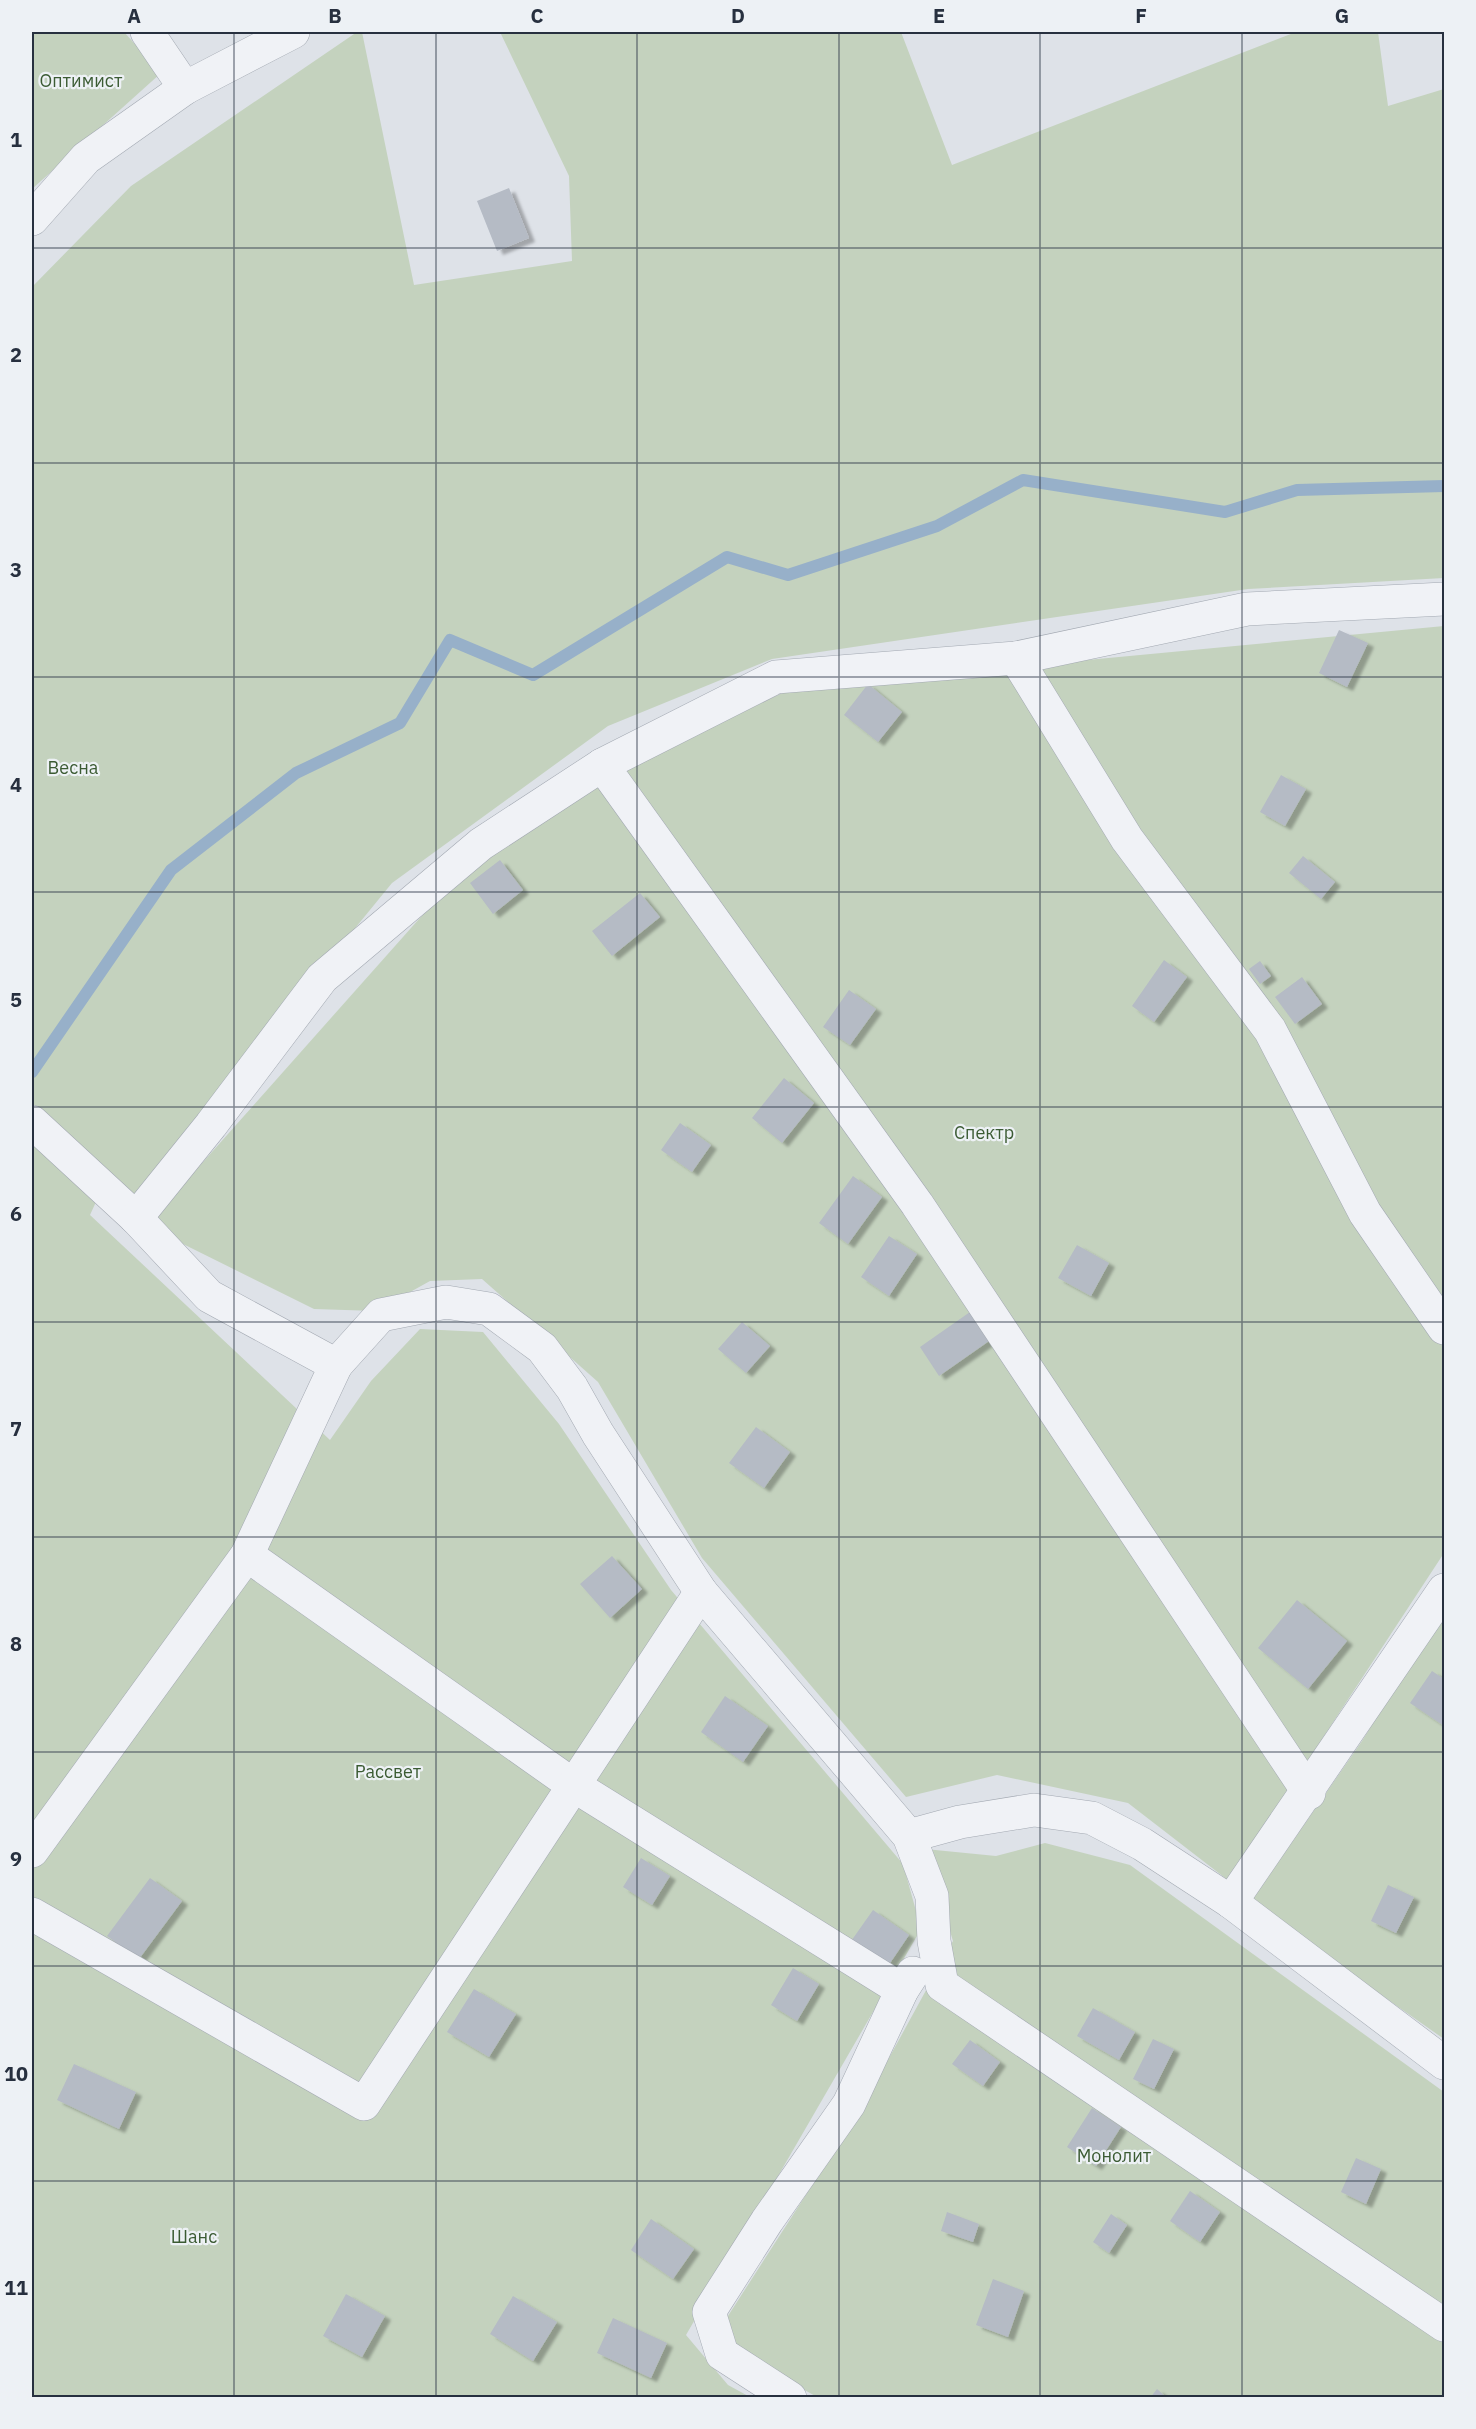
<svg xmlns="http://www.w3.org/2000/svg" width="1476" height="2429" font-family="'IBM Plex Sans',sans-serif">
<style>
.green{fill:#c4d2be}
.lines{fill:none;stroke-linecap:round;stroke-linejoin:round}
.stream{stroke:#97b0c9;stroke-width:12}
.building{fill:#b5bbc5;filter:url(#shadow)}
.minor-casing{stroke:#a3a9b2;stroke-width:34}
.minor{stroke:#f0f2f6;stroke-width:33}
.grid{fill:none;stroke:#27303f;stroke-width:1.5;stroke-opacity:0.55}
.labels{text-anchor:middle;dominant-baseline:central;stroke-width:4.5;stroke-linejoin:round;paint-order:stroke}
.park-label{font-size:18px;fill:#3b5b33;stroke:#edf1f5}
.neatline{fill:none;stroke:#27303f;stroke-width:2}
.grid-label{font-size:20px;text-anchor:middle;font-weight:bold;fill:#27303f}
</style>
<defs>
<filter id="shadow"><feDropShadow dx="6" dy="4" stdDeviation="1.5" flood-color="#0004"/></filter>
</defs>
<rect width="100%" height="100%" fill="#dee2e8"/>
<g class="green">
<polygon points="32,32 124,32 161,73 32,189"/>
<polygon points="357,32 362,32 414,285 572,261 569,176 500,32 901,32 952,165 1296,32 1378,32 1388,106 1444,89 1444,578 1248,589 772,659 608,726 392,883 133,1200 105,1182 90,1215 330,1440 371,1381 420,1329 483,1332 559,1424 671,1590 903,1864 921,1929 686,2335 728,2385 750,2397 32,2398 32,287 131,186"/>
<polygon points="1444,626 1444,1553 1229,1881 1128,1803 997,1775 906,1797 702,1558 598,1382 482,1279 430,1281 376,1311 314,1309 177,1241 152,1224 187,1180 459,874 616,771 793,688"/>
<polygon points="1444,1608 1444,2039 1250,1903 1362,1741"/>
<polygon points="1045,1843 1130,1865 1444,2092 1444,2397 817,2397 732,2349 726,2319 860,2111 953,1941 925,1849 996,1856"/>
</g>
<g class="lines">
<polyline class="stream" points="32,1072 171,870 296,773 400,723 450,640 533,675 727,557 788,575 937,526 1023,480 1225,512 1297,490 1444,486"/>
</g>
<g class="building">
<polygon points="509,188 529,238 497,251 477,201"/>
<polygon points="1339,630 1368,643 1347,687 1319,673"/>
<polygon points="868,684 902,712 878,742 844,715"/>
<polygon points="1281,775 1306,789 1285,826 1260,812"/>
<polygon points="1303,856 1335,882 1321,899 1289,873"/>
<polygon points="500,860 523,890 493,914 470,883"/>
<polygon points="640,893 660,917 612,956 592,931"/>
<polygon points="1164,960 1187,977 1154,1022 1132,1006"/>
<polygon points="1260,961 1271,976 1260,984 1249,969"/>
<polygon points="1302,977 1322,1004 1295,1024 1275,997"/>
<polygon points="849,990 876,1009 850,1045 823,1027"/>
<polygon points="784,1078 814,1103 782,1143 752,1118"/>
<polygon points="680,1123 711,1145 692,1172 661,1150"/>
<polygon points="853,1176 882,1197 848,1244 819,1223"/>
<polygon points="889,1236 917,1254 889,1296 861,1277"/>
<polygon points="1077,1245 1109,1263 1091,1296 1058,1278"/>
<polygon points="970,1312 989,1341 939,1376 920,1347"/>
<polygon points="742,1322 770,1346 746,1373 718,1349"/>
<polygon points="756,1427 790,1452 764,1488 729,1463"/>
<polygon points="612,1556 642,1589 610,1618 580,1584"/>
<polygon points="1297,1600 1347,1641 1308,1689 1258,1648"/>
<polygon points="1432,1671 1444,1679 1444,1726 1410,1703"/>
<polygon points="725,1696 768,1726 743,1762 701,1732"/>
<polygon points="641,1858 670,1876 652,1905 623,1887"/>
<polygon points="150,1878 182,1901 139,1959 107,1936"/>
<polygon points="1388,1885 1414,1897 1396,1933 1371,1921"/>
<polygon points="873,1910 909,1935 886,1969 849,1944"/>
<polygon points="793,1968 819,1984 797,2021 771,2005"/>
<polygon points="474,1989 516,2014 489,2057 447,2032"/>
<polygon points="1093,2008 1135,2032 1119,2060 1077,2036"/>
<polygon points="1153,2039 1174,2049 1154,2089 1133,2079"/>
<polygon points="970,2040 1000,2062 983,2086 952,2064"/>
<polygon points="74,2064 136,2092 119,2129 57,2100"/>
<polygon points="1092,2108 1121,2127 1096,2166 1067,2147"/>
<polygon points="1356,2158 1381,2169 1366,2204 1341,2192"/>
<polygon points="1190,2191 1220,2212 1200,2242 1170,2221"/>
<polygon points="947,2212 979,2224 973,2242 941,2231"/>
<polygon points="1111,2214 1127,2225 1109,2253 1093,2242"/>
<polygon points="651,2219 694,2249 673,2279 631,2250"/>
<polygon points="993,2279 1024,2291 1008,2337 976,2325"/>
<polygon points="346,2294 385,2316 362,2357 323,2336"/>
<polygon points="513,2296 557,2322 533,2361 490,2334"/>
<polygon points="613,2318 667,2343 651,2378 597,2353"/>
<polygon points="1157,2389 1167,2398 1150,2398"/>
</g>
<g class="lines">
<g class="minor-casing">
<g id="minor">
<polyline points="147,32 185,88"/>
<polyline points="32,219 86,158 185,88 293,32"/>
<polyline points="1016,658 1127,839 1270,1030 1365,1213 1444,1328"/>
<polyline points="32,1122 136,1218 209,1296 336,1365 247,1555 32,1851"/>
<polyline points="136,1218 211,1125 322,978 481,844 602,765"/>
<polyline points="336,1365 381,1315 446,1302 489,1309 542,1348 572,1388 598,1434 701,1592 909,1836 932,1896 934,1941 942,1985 1444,2325"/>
<polyline points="247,1555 573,1785 902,1990"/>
<polyline points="1309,1793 917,1204 602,765 776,677 1016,658 1247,609 1444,599"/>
<polyline points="909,1836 960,1822 1034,1810 1092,1818 1142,1844 1231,1902 1444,2063"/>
<polyline points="1231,1902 1444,1590"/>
<polyline points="32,1914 364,2104 701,1592"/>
<polyline points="790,2398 722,2354 709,2312 767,2221 849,2104 902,1990 913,1973"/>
</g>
</g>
<use href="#minor" class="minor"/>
</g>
<path class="grid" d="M234,32V2398M436,32V2398M637,32V2398M839,32V2398M1040,32V2398M1242,32V2398M32,248H1444M32,463H1444M32,677H1444M32,892H1444M32,1107H1444M32,1322H1444M32,1537H1444M32,1752H1444M32,1966H1444M32,2181H1444"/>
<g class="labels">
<g class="park-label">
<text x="81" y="80">Оптимист</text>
<text x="73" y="767">Весна</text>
<text x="984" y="1132">Спектр</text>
<text x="388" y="1771">Рассвет</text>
<text x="1114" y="2155">Монолит</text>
<text x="194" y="2236">Шанс</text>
</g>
</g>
<rect width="1476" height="2429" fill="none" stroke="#edf1f5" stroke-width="66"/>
<rect x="33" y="33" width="1410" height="2363" class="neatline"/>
<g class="grid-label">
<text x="134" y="23">A</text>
<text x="335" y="23">B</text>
<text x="537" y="23">C</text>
<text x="738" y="23">D</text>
<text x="939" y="23">E</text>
<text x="1141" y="23">F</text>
<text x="1342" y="23">G</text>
<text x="16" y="147">1</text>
<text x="16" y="362">2</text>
<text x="16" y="577">3</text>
<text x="16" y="792">4</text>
<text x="16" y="1007">5</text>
<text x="16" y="1221">6</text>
<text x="16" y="1436">7</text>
<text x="16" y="1651">8</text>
<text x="16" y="1866">9</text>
<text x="16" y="2081">10</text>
<text x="16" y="2295">11</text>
</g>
</svg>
